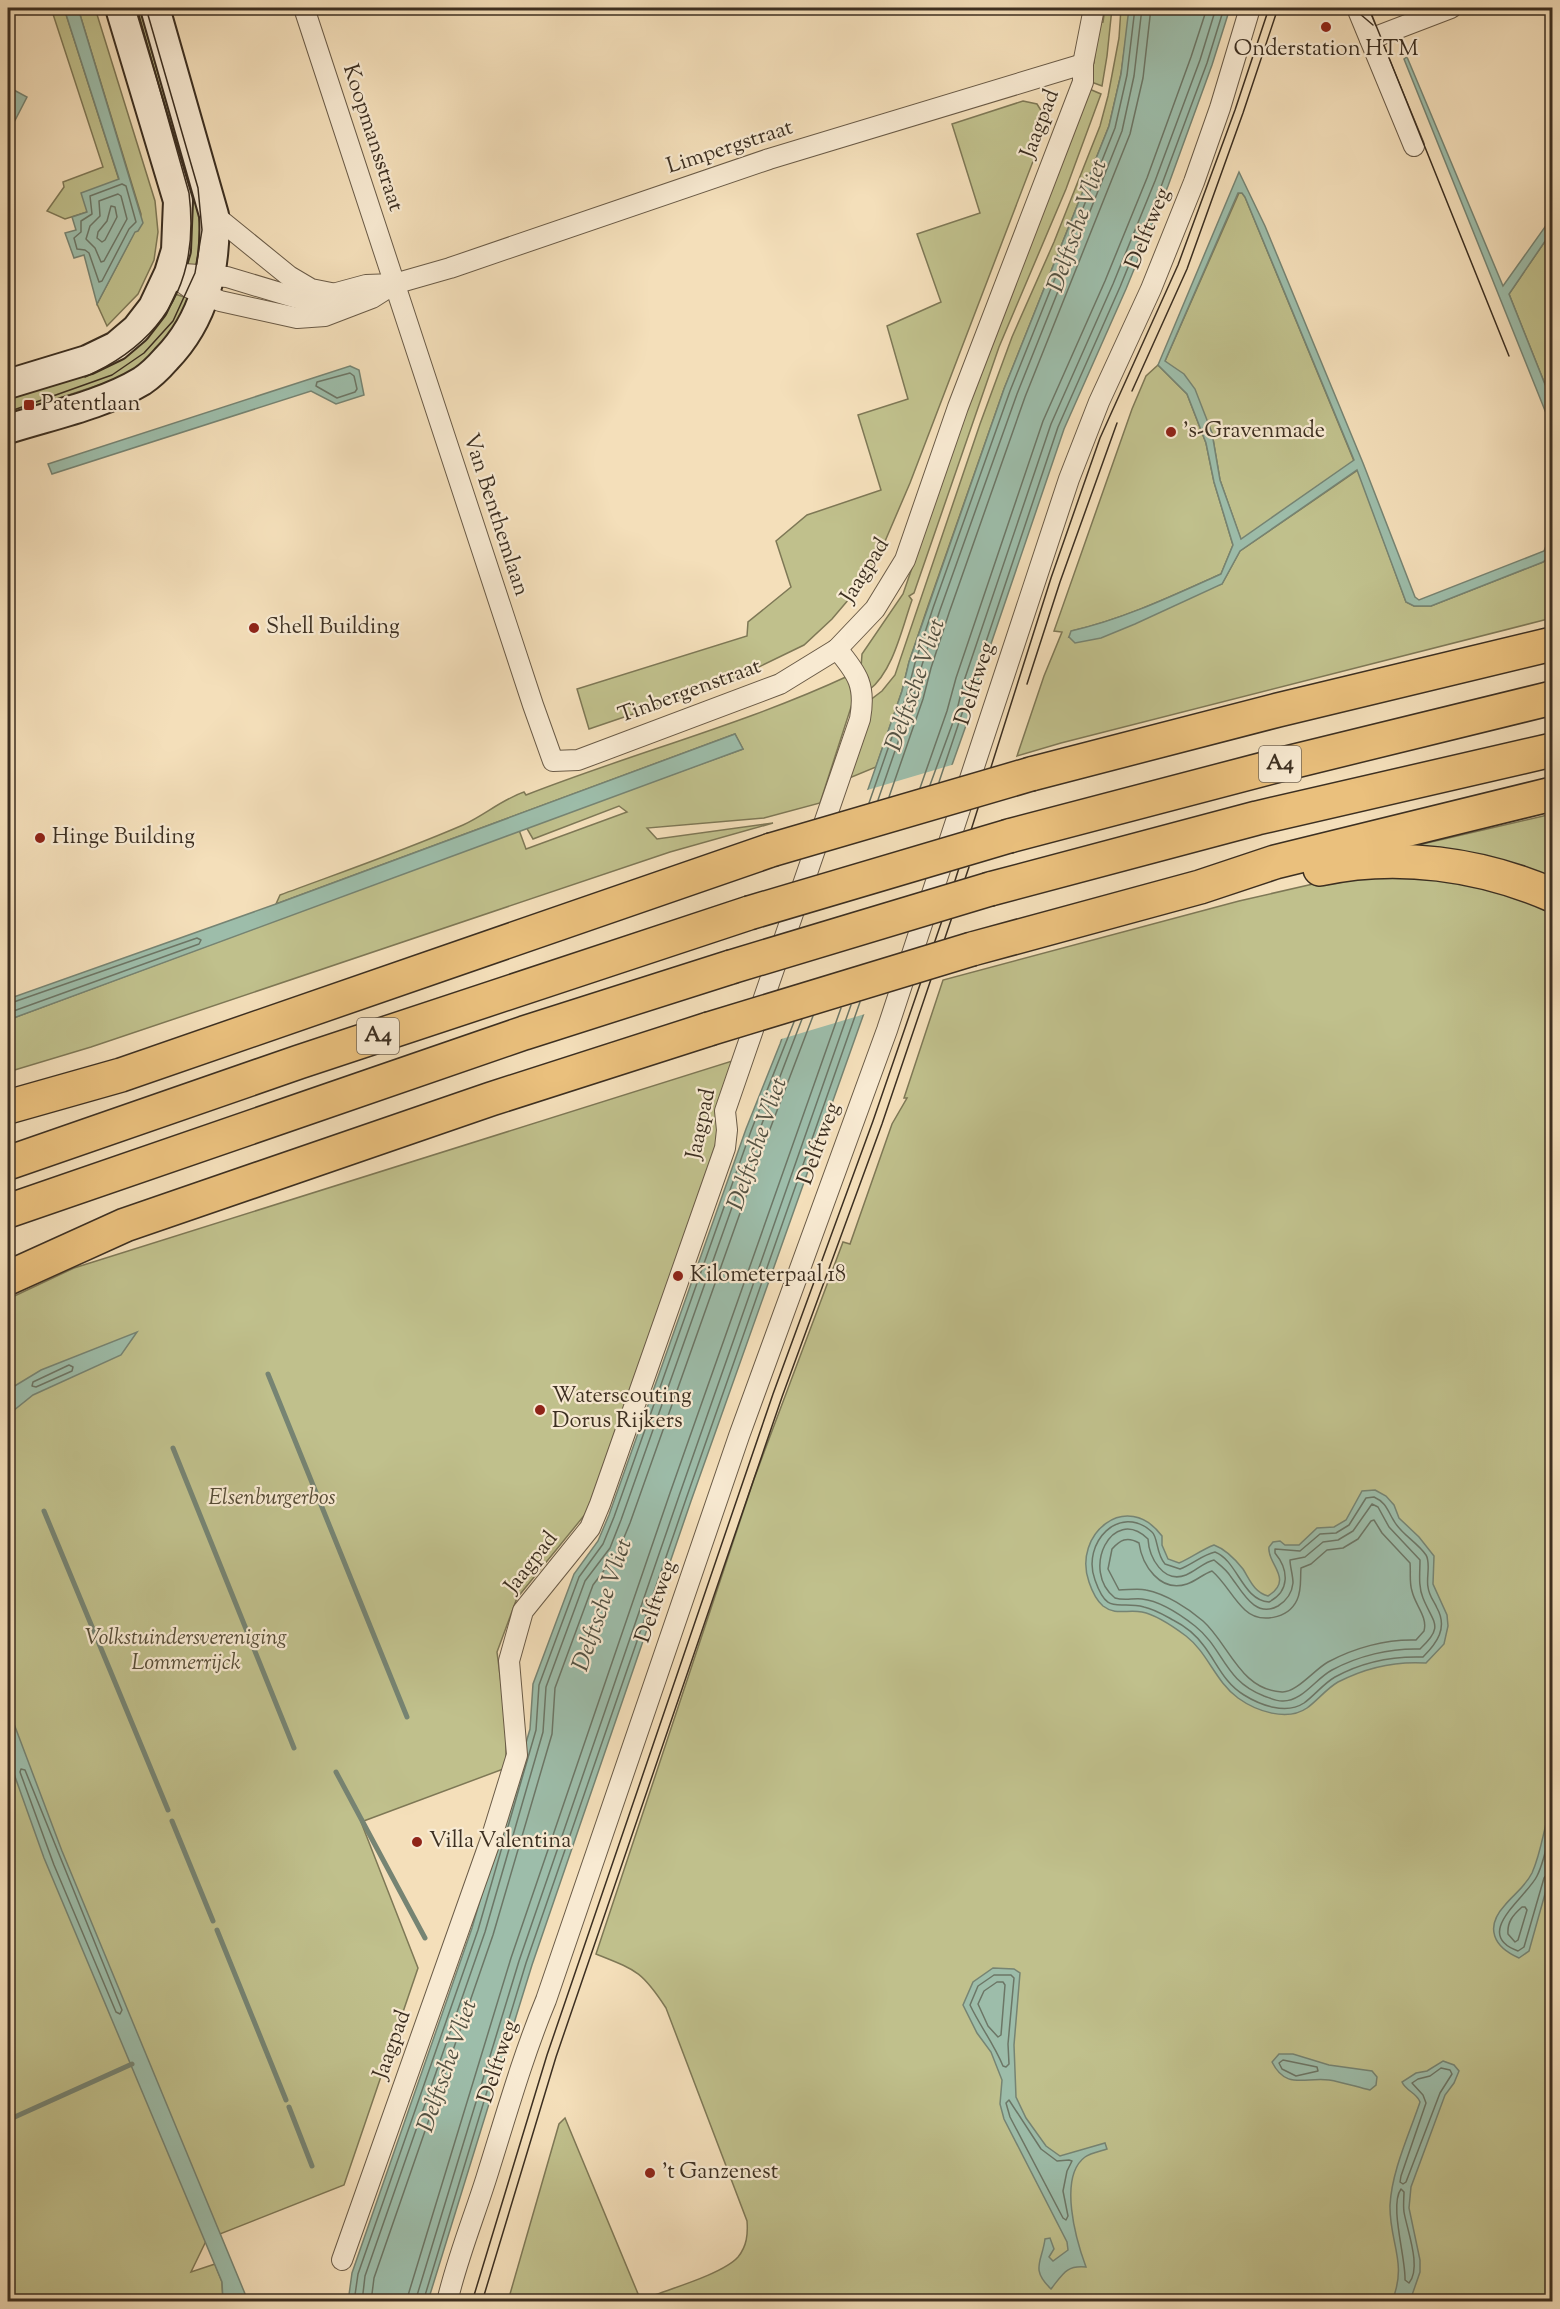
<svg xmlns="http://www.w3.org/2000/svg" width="1560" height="2309" font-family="'Sorts Mill Goudy',serif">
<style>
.green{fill:#c0c08c;stroke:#7e7856;stroke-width:1.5}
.water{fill:#9dbdaa;stroke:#768473;stroke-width:1.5;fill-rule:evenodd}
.pier{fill:#f4dfba}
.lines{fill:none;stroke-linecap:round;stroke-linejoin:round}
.shore{stroke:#6c7666;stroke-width:1.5}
.stream{stroke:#768473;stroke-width:5}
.street-casing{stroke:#6a5b47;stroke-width:22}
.secondary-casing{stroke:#3c2f21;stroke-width:32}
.highway-casing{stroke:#3c2f21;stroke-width:36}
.street{stroke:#f8ead2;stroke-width:20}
.secondary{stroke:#f8ead2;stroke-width:28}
.highway{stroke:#eac07d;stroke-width:33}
.tram{stroke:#3c2f21;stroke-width:1.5}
.highway-bridge-casing{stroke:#3c2f21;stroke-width:36;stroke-linecap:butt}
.highway-bridge{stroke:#eac07d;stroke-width:33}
.poi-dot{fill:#8f2418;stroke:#f8ead2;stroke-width:2}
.labels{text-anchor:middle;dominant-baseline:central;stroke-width:4.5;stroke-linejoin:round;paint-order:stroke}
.shield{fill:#f8ead2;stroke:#746756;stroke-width:1.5}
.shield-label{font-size:21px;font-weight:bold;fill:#3c2f21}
.poi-label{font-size:22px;fill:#3c2f21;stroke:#f8ead2;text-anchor:start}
.street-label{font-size:22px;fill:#3c2f21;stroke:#f8ead2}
.park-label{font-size:22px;font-style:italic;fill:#564c36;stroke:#f8ead2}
.water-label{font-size:24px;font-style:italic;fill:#545243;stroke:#f8ead2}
</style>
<rect width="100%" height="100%" fill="#f4dfba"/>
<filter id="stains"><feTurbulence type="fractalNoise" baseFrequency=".00333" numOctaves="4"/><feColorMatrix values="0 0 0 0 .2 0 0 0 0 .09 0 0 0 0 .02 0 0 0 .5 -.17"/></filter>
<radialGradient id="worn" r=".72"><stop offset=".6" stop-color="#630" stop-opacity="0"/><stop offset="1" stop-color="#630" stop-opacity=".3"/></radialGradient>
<g class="green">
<polygon points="51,8 64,8 119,180 87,212 65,219 47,211 64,187 63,182 103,167"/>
<polygon points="78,8 95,8 155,201 158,232 154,260 138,294 107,326 97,304 135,231 138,230 141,214"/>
<polygon points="123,8 150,8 201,184 203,266 189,266 184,259"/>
<polygon points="1105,8 1112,8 1107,56 1102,86 1086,80 1088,71 1094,63 1098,23 1103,22"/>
<polygon points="1121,8 1129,8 1129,16 1121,74 1109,126 1004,389 928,606 909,662 902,691 876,767 847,779 869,701 882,691 895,675 980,424 1012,337 1054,242 1100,126 1108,96 1119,38"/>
<path d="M1087,88L1101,94L1066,189L999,347L914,593L909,596L912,600C902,628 893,672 869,690L861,668L862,654L903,594L1006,296Z"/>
<polygon points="1023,101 1037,104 1047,120 1040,143 910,483 883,546 860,586 832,619 804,645 730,681 589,729 577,689 747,636 748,622 791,587 776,541 807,515 881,490 858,415 908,399 887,326 941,302 917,234 980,213 952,124"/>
<polygon points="1239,193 1242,193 1245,197 1354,461 1241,540 1220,480 1212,433 1165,361"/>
<polygon points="1552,231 1552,402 1509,294"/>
<polygon points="175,294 187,298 192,306 150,359 123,377 8,415 8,395"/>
<path d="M1158,365L1187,394L1206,443L1214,482L1233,545L1221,574C1172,596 1124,619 1072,631L1069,637L1222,584L1240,551L1358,470L1406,602L1414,606H1431L1543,562L1552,554V618L1061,743L1017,756L1044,676L1062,632L1054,631L1132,409L1146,376Z"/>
<path d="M848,676L854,698L820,803L764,818L647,828L657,839L773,823L670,852L91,1047L8,1072V1020L519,830L526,849L627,812L619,806L533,839L526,827L743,749L735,734L276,904L280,895C342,872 403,851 463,825C485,815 501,800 524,792L526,795C633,753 745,724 848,676Z"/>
<polygon points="1552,814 1552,878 1524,866 1401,849"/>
<path d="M1389,875L1451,878L1552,909V2301H654L652,2296C673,2288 724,2273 738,2257C747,2246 748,2234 747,2221L666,2008C642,1971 636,1970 596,1954L754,1479L843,1242L850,1244L892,1124L907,1098H904L943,980L1239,901L1313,884Z"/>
<polygon points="732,1061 718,1124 714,1158 587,1512 517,1598 497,1652 506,1722 506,1768 361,1822 418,1968 344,2185 207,2239 191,2272 215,2264 222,2282 223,2301 8,2302 8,1299 74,1268"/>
<polygon points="565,2118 641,2301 508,2301 559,2124"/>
</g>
<g class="water">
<polygon points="64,8 78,8 143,223 138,231 135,232 97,304 84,255 74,258 65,233 76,230 72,217 87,212 81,193 119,179"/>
<polygon points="1129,8 1230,8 1212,65 1168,186 1126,289 1064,429 977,685 969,717 691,1501 532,1965 428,2301 348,2302 352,2273 472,1928 530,1729 533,1684 574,1574 598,1541 609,1515 746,1129 780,1044 902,691 909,662 1004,389 1109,126 1121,74"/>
<polygon points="1407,57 1503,286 1552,217 1552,231 1509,294 1552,402 1552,428 1404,59"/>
<polygon points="12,89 27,97 8,134 8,98"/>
<path d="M1239,172L1265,226L1363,463L1415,597L1419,600L1544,551L1552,531V554L1543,562L1431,606H1414L1406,602L1357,470L1240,551L1222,584L1135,624L1101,638L1075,643L1069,637L1071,631C1124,619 1172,596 1221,574L1233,545L1214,482L1206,443L1187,394L1158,365ZM1238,193H1242L1245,197L1354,460L1241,539L1220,480L1212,433L1195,389L1184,374L1165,361Z"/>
<polygon points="350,366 359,370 364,395 336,404 311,391 52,474 48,464"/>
<polygon points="735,734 743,749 8,1020 8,999 276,904"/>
<polygon points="137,1332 121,1355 33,1395 8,1415 8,1390 41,1370"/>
<path d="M1375,1490L1386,1496L1394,1505L1399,1518L1419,1537L1434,1556L1433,1584L1447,1615L1448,1626L1444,1644L1426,1663C1396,1661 1365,1668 1338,1682C1326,1689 1318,1700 1307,1708C1287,1722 1256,1711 1238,1698C1215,1681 1208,1653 1186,1636C1174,1627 1157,1615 1142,1612C1127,1609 1116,1616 1103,1606C1096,1600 1092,1591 1089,1582C1072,1534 1127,1489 1162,1536V1545L1168,1559L1179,1563C1191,1558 1201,1550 1214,1545C1225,1549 1235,1559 1243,1569C1250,1580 1254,1592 1268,1596C1295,1579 1266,1563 1269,1547L1273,1542L1280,1541L1285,1545H1299L1317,1528L1334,1527L1346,1520L1362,1491Z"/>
<polygon points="8,1708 62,1851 248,2301 223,2301 222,2282 44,1858 8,1757"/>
<path d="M1552,1802V1869L1529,1951L1519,1958C1494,1947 1484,1928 1505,1905C1514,1894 1525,1887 1532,1873C1542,1851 1544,1825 1552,1802Z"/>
<path d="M993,1968L1014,1969L1020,1973L1014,2045L1016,2097L1026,2118L1046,2146L1060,2156L1105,2143L1107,2149C1101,2151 1090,2153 1085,2157C1058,2177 1076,2240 1086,2267C1066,2265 1063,2274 1051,2289C1030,2269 1042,2262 1045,2239L1050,2238L1054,2249L1049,2257L1053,2261L1068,2250L1067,2242L1004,2119L1000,2104L1002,2080L991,2052L977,2033L963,2005L973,1982Z"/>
<path d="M1279,2054H1293L1329,2065L1372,2071L1377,2077L1376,2085L1370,2090C1357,2087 1342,2082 1329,2080C1304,2077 1286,2090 1272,2062Z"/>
<path d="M1443,2061L1454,2065L1459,2071L1454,2083L1445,2095L1411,2187L1409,2208L1420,2260V2272L1410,2301H1392C1408,2263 1389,2242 1390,2205C1392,2170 1409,2135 1420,2102C1417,2093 1406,2091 1402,2082L1416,2073L1427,2071Z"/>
</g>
<polygon class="pier" points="955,764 865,1014 778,1040 864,791"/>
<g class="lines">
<g class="shore">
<polygon points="122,184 126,186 136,222 129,229 102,281 99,282 89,253 85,250 77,249 74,238 81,232 81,221 92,214 90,196"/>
<polygon points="118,194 121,196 127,219 104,261 101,262 95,248 86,239 90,226 100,216 99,201"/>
<polygon points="111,206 115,207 117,217 105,240 102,242 97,238 98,232 107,221"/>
<polygon points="350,373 354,376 357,389 355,392 337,398 316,386 317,382"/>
<polyline points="939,782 1058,427 1120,287 1162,184 1207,63 1224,8"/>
<polyline points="930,785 956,714 964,681 1051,424 1113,284 1155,181 1200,60 1216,8"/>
<polyline points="920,788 947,711 956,678 1043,421 1105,281 1147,178 1191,57 1207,8"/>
<polyline points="889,797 923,699 931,668 949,613 1025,397 1130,134 1143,78 1151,8"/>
<polyline points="878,800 914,696 922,665 940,610 1017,394 1122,131 1134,76 1142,8"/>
<polyline points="869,803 907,694 915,663 933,608 1010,391 1115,128 1127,75 1135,8"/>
<polyline points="8,1004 197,938 201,940 199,944 8,1013"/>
<polygon points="69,1365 73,1367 72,1371 36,1387 32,1386 33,1382"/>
<path d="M1374,1497C1387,1503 1387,1510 1394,1521C1401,1534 1417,1542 1426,1555C1431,1563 1426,1578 1428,1587C1429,1596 1434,1601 1437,1608C1448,1628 1437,1643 1423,1657C1393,1656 1362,1662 1335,1677C1323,1684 1315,1695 1304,1703C1286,1715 1260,1705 1244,1695C1224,1683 1217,1663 1204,1646C1196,1635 1185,1626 1173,1620C1164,1615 1154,1609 1144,1607C1117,1600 1108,1617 1095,1580C1081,1543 1120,1502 1152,1532C1158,1537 1156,1554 1165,1564L1180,1569C1193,1564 1202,1555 1215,1552C1238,1561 1242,1600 1269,1602C1290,1591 1289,1570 1275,1553V1549L1300,1551L1320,1534L1336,1533L1349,1525L1366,1498Z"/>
<path d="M1372,1504L1378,1507L1389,1527L1420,1560C1420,1573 1418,1586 1423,1598C1433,1623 1445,1626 1420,1649C1390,1648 1358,1656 1332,1670C1315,1679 1302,1702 1282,1701C1276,1701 1270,1698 1264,1696C1224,1681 1224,1649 1195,1626C1181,1615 1160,1601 1142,1599C1133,1598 1124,1601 1115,1598C1080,1571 1112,1504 1148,1539C1149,1557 1163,1584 1186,1575C1196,1571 1204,1562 1214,1560C1220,1565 1227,1570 1231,1577C1242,1591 1255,1619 1278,1606C1286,1601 1292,1593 1293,1583C1293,1575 1290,1567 1290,1560L1305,1557L1323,1542L1338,1540L1353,1531Z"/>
<path d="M1374,1520L1382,1533L1410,1563C1411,1572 1409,1582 1412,1591C1415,1605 1428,1617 1424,1631L1416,1640C1386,1639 1354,1648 1328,1662C1315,1669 1296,1693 1282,1692C1240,1690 1229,1644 1203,1621C1188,1608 1166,1594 1146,1590C1138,1588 1128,1590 1119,1590L1108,1569L1112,1549C1120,1540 1127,1536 1139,1543C1142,1565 1160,1593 1187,1584C1196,1581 1203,1574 1212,1571C1225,1582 1232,1598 1245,1610C1260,1624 1288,1619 1297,1600C1302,1589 1300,1579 1301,1568L1311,1564L1327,1550L1343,1548L1358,1539L1371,1521Z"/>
<polygon points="21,1769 25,1770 122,2010 120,2014 116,2012 54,1865 20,1772"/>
<path d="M1552,1822C1548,1840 1545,1860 1537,1876C1527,1897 1471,1934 1518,1951L1524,1947L1544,1878L1547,1874L1552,1873"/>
<path d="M1522,1907H1525L1527,1910L1518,1940L1515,1942L1508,1934C1507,1922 1513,1915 1522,1907Z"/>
<path d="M994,1975H1011L1014,1978L1008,2044L1009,2064L1006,2067L1003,2066C994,2044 980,2026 970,2005L978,1986Z"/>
<polygon points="997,1982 1003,1982 1005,1985 1001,2035 998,2037 988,2026 978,2004 984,1991"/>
<polygon points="1283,2060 1317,2067 1318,2071 1296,2076 1282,2069 1279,2063"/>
<polygon points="1441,2068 1450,2070 1452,2074 1440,2093 1406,2182 1403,2184 1400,2182 1401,2176 1426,2103 1423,2095 1412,2083 1418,2079 1430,2076"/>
<polygon points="1009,2100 1041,2149 1057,2161 1069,2160 1072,2161 1067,2171 1063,2191 1068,2216 1066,2220 1063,2218 1010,2117 1006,2103"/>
<path d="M1401,2189L1404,2192C1404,2198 1403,2205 1404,2212C1407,2230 1422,2268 1409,2283L1405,2280C1406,2258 1389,2205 1401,2189Z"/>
<polyline points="354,2302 358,2274 478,1930 536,1730 539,1685 579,1577 603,1544 614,1517 751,1131 794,1022"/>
<polyline points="362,2302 365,2276 485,1932 543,1732 546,1687 585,1581 610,1548 621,1520 758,1134 802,1019"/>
<polyline points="371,2302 374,2278 493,1935 552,1734 555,1688 593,1585 618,1552 630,1523 767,1137 813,1016"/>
<polyline points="406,2302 511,1958 670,1493 841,1008"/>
<polyline points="415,2302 519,1961 679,1496 851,1005"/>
<polyline points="423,2302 526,1963 686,1499 860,1002"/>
</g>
<g class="stream">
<polyline points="268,1374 407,1717"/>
<polyline points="173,1448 294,1748"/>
<polyline points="44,1511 168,1810"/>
<polyline points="336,1772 425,1938"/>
<polyline points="172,1821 213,1921"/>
<polyline points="217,1930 286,2100"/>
<polyline points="289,2107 312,2166"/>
<polyline points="8,2120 132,2064"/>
</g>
<g class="street-casing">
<g id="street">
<polyline points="304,8 533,705 553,761 578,760 780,684 837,649 875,609 905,560 958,407 1083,82 1083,64 1094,8"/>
<polyline points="1357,8 1414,146"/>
<polyline points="1370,39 1451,8"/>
<polyline points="214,215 289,276 311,289 331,293"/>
<polyline points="169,273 227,277 307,301 366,285 394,284 450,268 769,159 1083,64"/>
<polyline points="169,273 190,288 220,301 297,318 325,316 372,298 394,284"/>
<path d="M342,2260L492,1836L517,1755L509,1661L523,1611L590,1528L600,1504L725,1148L727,1130L725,1111L860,719C866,686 858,674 837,649"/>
<path d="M447,2302C457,2259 473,2220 486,2179C505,2119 522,2058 546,2000L739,1436L887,1030L1069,479L1099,402L1151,289L1194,182L1220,108L1250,8"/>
</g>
</g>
<g class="secondary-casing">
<g id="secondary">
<polyline points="8,384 87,360 116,346 136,329 153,307 169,273 176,250 178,201 120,8"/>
<path d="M8,429C52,415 102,405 142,381C151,375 159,367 166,359C204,320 217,267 214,215L155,8"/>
</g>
</g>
<g class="highway-casing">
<g id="highway">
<polyline points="1031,774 1278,710 1552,644"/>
<polyline points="1009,836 1287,763 1552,698"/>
<path d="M1320,869C1397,852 1481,864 1552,895"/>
<polyline points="990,889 1257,818 1552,750"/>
<polyline points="972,949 1200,887 1275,862 1552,794"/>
<polyline points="8,1107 121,1075 771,850"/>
<polyline points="8,1163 299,1062 749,913"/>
<polyline points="8,1211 524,1033 731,967"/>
<polyline points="8,1278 125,1225 491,1099 709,1029"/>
</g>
</g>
<use href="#street" class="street"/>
<use href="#secondary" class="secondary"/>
<use href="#highway" class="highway"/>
<g class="tram">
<polyline points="1353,8 1373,25"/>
<polyline points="1369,8 1509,356"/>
<path d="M85,377C166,341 200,280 189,193L137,8"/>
<polyline points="1132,391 1187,269 1243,113 1278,8"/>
<polyline points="8,412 112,375 144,353 173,321 195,273 202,230 198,188 146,8"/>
<polyline points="1027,684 1060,582 1117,423"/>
<polyline points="472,2302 547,2055 773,1394 873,1121 946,909 1051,578 1100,438 1178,265 1235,110 1269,8"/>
<polyline points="482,2302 556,2057 782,1397 882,1124 969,867"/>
</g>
<g class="highway-bridge-casing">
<g id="highway-bridge">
<polyline points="771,850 1031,774"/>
<polyline points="749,913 1009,836"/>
<polyline points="731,967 990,889"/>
<polyline points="709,1029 972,949"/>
</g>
</g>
<use href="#highway-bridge" class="highway-bridge"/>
</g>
<g class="poi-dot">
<circle cx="1326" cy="27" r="6"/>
<rect x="23" y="399" width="12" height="12" rx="3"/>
<circle cx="1171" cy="432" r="6"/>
<circle cx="254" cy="628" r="6"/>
<circle cx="40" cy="838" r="6"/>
<circle cx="678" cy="1276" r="6"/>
<circle cx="540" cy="1410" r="6"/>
<circle cx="417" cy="1842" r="6"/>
<circle cx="650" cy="2173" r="6"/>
</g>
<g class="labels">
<g class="shield">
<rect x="1259" y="746" width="42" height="36" rx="4.5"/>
<rect x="357" y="1018" width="42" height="36" rx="4.5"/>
</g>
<g class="shield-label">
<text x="1280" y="764">A4</text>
<text x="378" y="1036">A4</text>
</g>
<g class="poi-label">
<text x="1326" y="50" text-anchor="middle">Onderstation HTM</text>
<text x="41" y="405">Patentlaan</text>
<text x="1183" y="432">'s-Gravenmade</text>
<text x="266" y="628">Shell Building</text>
<text x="52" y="838">Hinge Building</text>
<text x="690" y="1276">Kilometerpaal 18</text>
<text x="552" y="1397">Waterscouting<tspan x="552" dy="25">Dorus Rijkers</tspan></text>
<text x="429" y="1842">Villa Valentina</text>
<text x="662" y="2173">'t Ganzenest</text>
</g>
<g class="street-label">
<text transform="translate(1041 124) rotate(-69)">Jaagpad</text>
<text transform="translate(372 138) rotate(72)">Koopmansstraat</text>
<text transform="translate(730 148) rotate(-18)">Limpergstraat</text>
<text transform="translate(1149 229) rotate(-68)">Delftweg</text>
<text transform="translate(495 515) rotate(72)">Van Benthemlaan</text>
<text transform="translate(866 571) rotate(-58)">Jaagpad</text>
<text transform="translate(976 684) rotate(-72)">Delftweg</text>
<text transform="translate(690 692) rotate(-20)">Tinbergenstraat</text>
<text transform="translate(702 1124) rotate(-78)">Jaagpad</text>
<text transform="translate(820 1144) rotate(-70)">Delftweg</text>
<text transform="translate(532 1563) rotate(-52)">Jaagpad</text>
<text transform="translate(657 1602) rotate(-71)">Delftweg</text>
<text transform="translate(393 2045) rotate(-70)">Jaagpad</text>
<text transform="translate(499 2062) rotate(-72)">Delftweg</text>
</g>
<g class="park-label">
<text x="272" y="1499">Elsenburgerbos</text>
<text x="186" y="1639">Volkstuindersvereniging<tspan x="186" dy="25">Lommerrijck</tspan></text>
</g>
<g class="water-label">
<text transform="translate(1078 226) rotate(-71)">Delftsche Vliet</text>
<text transform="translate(916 685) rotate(-71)">Delftsche Vliet</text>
<text transform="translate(758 1144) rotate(-71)">Delftsche Vliet</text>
<text transform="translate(603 1605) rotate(-71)">Delftsche Vliet</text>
<text transform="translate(448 2066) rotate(-71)">Delftsche Vliet</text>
</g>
</g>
<rect width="1560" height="2309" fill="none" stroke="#f4dfba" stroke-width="30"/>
<rect x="9" y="9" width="1542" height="2291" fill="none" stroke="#3c2f21" stroke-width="3"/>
<rect x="15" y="15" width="1530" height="2279" fill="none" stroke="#3c2f21" stroke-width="1.5"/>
<rect width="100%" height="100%" filter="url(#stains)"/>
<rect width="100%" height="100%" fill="url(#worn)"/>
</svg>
